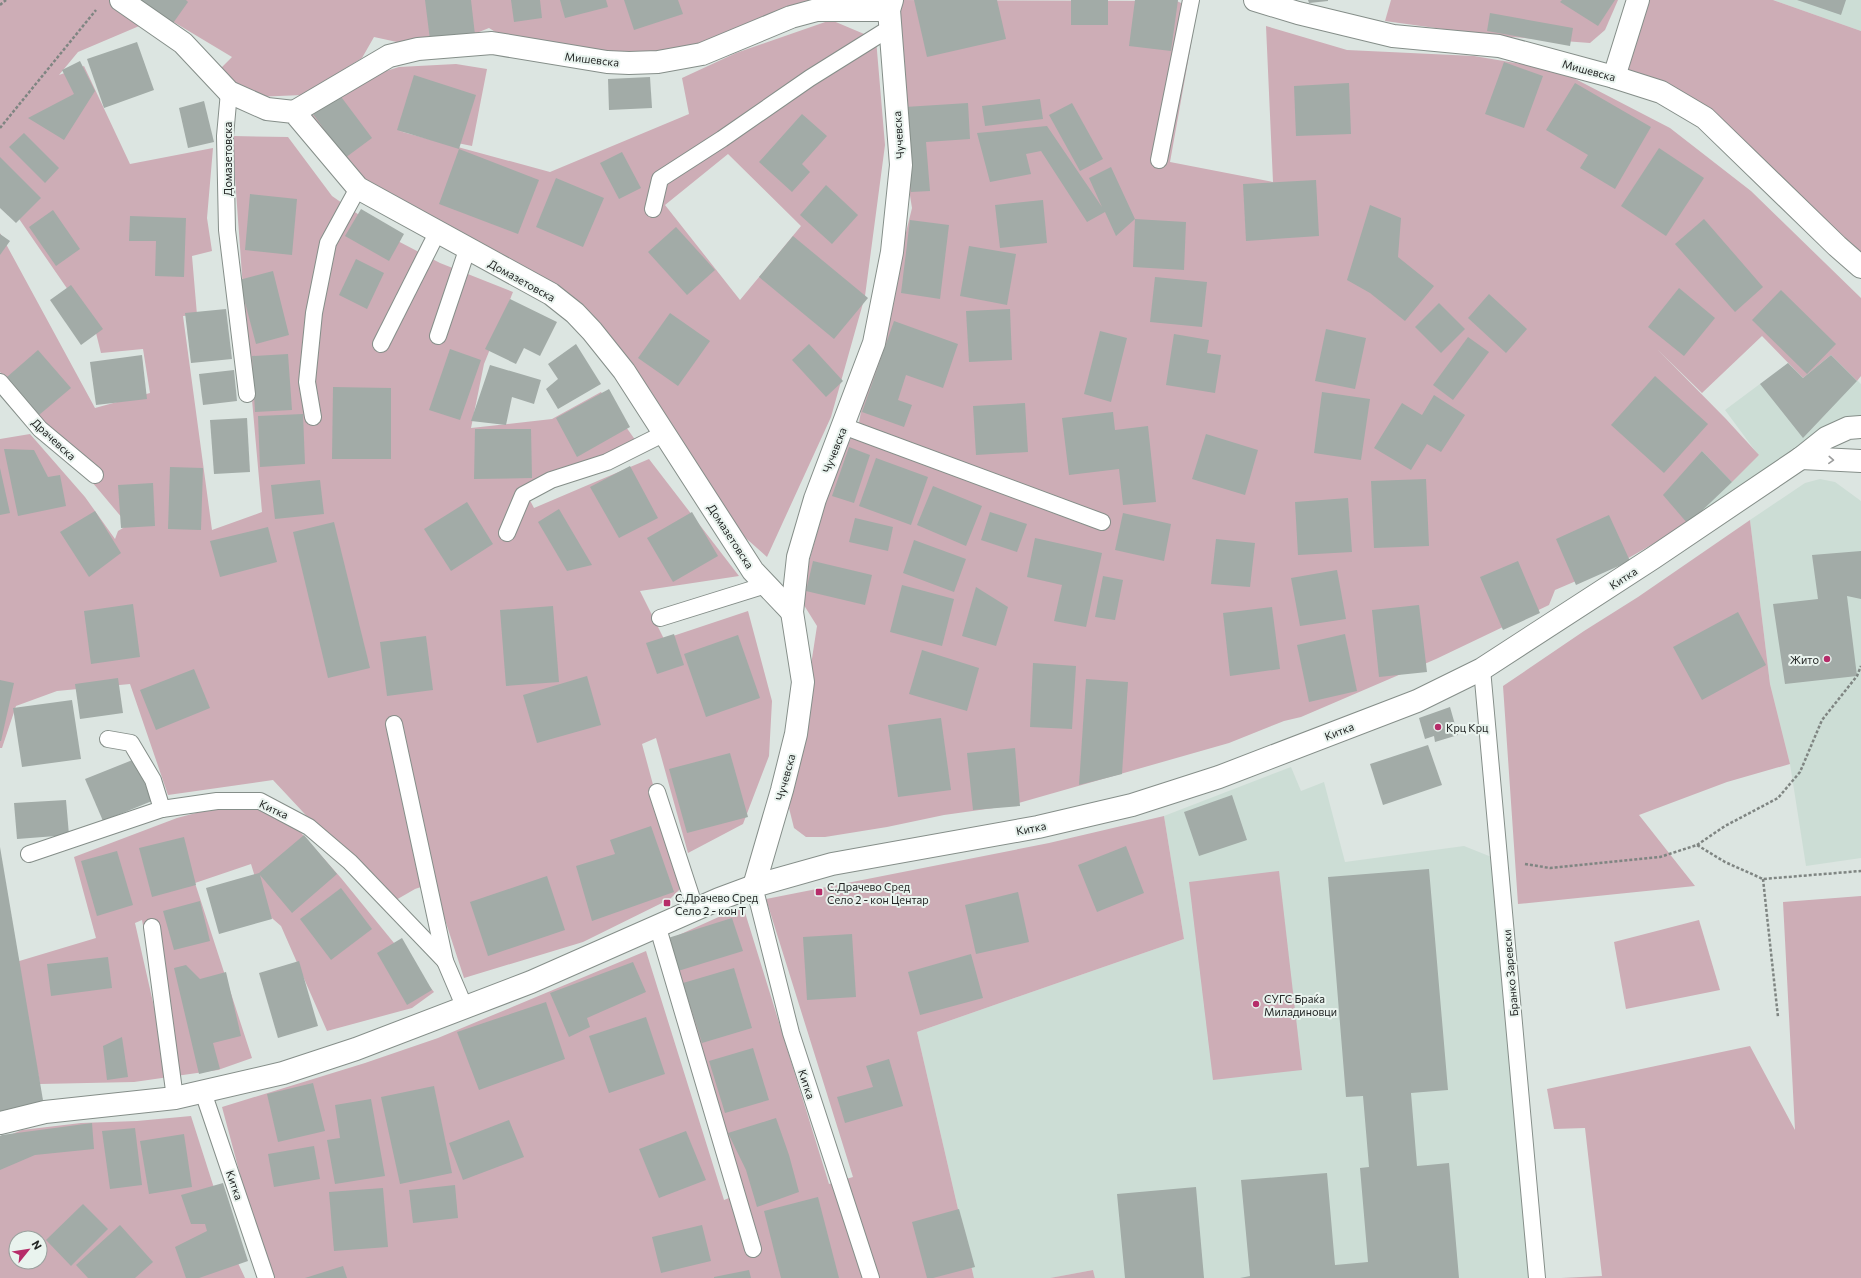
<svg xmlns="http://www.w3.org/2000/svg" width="1861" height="1278" font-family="Commissioner,sans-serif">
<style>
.built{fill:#ccddd5}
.green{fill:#cdadb6;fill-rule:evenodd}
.building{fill:#a2aba7}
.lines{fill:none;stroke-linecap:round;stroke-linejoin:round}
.lane-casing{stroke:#858e89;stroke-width:18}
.street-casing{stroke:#858e89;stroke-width:24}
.secondary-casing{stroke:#858e89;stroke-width:24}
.path{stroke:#7f8582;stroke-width:2.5;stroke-dasharray:3 2;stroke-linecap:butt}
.lane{stroke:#fff;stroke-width:16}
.street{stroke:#fff;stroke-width:22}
.secondary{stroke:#fff;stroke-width:22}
.oneway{stroke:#9c9d9d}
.poi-dot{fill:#b62c69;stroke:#e9f3ee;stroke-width:1.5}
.labels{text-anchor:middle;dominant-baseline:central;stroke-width:4;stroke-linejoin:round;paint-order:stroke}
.street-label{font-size:11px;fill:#232625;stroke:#e9f3ee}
.poi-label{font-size:11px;fill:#232625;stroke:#e9f3ee;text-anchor:start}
</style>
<rect width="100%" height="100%" fill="#dce5e1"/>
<g class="built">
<polygon points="1773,0 1861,0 1861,31"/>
<polygon points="1831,355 1861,384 1861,416 1848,428 1698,528 1702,451 1759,456 1725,410 1788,363 1803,378"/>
<polygon points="1820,479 1835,482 1861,501 1861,858 1806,866 1790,764 1770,684 1750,520 1805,483"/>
<polygon points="1291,767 1301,791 1324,782 1345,862 1464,846 1499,860 1537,1278 1095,1278 1093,1270 1050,1278 974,1278 917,1032 1184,939 1164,816"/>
</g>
<g class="green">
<polygon points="0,0 121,0 151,21 78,52 59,75 84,66 130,164 213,148 207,218 212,251 192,256 197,315 183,316 212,530 262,512 247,344 232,136 288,137 332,196 392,238 440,263 513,292 484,364 471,428 552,419 601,392 641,448 525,491 534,508 649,459 739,576 640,591 664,639 748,611 772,701 769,756 743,824 688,853 656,738 642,744 681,888 670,899 583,942 464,978 433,883 415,889 389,904 273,780 168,795 130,684 57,691 16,706 2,748 0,748 0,439 30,434 85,497 115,539 118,531 128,525 0,372 0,233 95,408 150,393 143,349 101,353 95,329 15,213 0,202"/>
<polygon points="145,0 843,0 670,57 606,58 505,38 489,28 464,38 397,42 374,37 362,58 303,95 251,97 219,70 232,57 167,18"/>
<polygon points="897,0 1177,1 1197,11 1170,162 1273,182 1266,26 1347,50 1474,56 1558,70 1670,128 1751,191 1861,298 1861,376 1857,381 1831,355 1803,378 1762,336 1702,393 1657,349 1726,419 1759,455 1732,482 1702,451 1688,524 1625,560 1555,590 1549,605 1436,659 1301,717 1284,721 1229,743 1008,806 944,815 887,827 825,837 806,837 794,828 789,808 817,626 802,602 809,562 823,510 845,448 858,428 875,335 894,281 912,208 900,134"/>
<polygon points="1391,0 1618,0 1605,30 1590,43 1486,35 1385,21"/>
<polygon points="1638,0 1773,0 1861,31 1861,267 1705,118 1614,77"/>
<path d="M831,20L876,39L885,145L865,296L831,417L767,557L722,517L576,310L383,205L304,121L370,76L399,67L456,64L487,69L472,146L399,131L550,172L689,114L682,78L736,53ZM728,154L801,226L740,300L665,205Z"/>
<polygon points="1750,520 1770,684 1790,764 1727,782 1639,815 1695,886 1518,904 1503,686 1584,631 1638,597"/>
<path d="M226,805L268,807L295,826L341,878L434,992L412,1008L327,1031L281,926L266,913L251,864L195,883L252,1058L218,1070L134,1082L40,1084L16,962L96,938L74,857L177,818ZM142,920L168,1064H167L135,923Z"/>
<polygon points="1164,816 1184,939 917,1032 974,1278 272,1278 249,1208 222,1107 365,1063 438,1038 646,951 724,1200 744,1192 704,1065 661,943 743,906 829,1184 853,1177 766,899 1049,843"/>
<polygon points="1279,871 1302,1070 1213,1080 1189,882"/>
<polygon points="1861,896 1861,1278 1561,1278 1602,1276 1585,1128 1554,1129 1547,1089 1750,1046 1795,1130 1783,902"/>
<polygon points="1699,920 1720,990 1626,1009 1614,942"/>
<path d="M191,1116L238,1263L245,1278H0V1139L22,1130L81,1123L137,1121ZM16,1238H40V1262H16Z"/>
<polygon points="1093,1270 1095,1278 1050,1278"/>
</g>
<g class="building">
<polygon points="140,0 186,0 188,2 171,26"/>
<polygon points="425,0 471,0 475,35 430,40"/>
<polygon points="511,0 540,0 542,18 514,22"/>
<polygon points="560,0 606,0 608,7 565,18"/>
<polygon points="624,0 678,0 683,14 634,30"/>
<polygon points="914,0 997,0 1006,39 927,57"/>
<rect x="1071" y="0" width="37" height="25"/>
<polygon points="1135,0 1178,0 1171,51 1129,46"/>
<polygon points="1308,0 1328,0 1328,1 1309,3"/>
<polygon points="1562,0 1615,0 1598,26 1560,2"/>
<polygon points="1797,0 1846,0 1841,15"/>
<polygon points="1490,13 1573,28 1570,46 1487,31"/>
<polygon points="137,42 154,90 104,108 87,59"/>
<polygon points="80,61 95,91 64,140 28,118 74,94 62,70"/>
<polygon points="1504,62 1543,76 1524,128 1485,114"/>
<polygon points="414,75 476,95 459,149 397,130"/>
<polygon points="650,77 652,108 609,110 608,79"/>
<polygon points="1349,83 1351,134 1296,136 1294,86"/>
<polygon points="1575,83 1651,127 1615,189 1580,168 1588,155 1546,130"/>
<polygon points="339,94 372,138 345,158 313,114"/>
<polygon points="1040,99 1043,119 985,126 982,106"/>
<polygon points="204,101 214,142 188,148 179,108"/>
<polygon points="968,103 970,139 926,142 930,191 911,192 905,107"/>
<polygon points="1072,103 1103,159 1080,171 1049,115"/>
<polygon points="802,114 827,136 802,164 810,172 792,192 759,162"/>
<polygon points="1047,126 1102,207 1089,178 1111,167 1135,219 1116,236 1105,212 1087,222 1041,151 1026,154 1031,174 990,182 977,133"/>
<polygon points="24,133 59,168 45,183 9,147"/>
<polygon points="1659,148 1704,178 1666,236 1621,206"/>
<polygon points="459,149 539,180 518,234 439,204"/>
<polygon points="622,152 641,188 619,199 600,163"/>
<polygon points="0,157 41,198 16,223 0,208"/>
<polygon points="556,178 604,198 583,247 536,227"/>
<polygon points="1316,180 1319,236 1246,241 1243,184"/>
<polygon points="826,185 858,215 832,244 800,215"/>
<polygon points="250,194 297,199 292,255 245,250"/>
<polygon points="1043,200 1047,243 1000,248 995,205"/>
<polygon points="1370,205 1401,218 1398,257 1434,286 1405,321 1370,293 1347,280"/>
<polygon points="361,209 404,234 389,261 345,236"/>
<polygon points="53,210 80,249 56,266 29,227"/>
<polygon points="130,216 186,218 184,277 155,276 156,241 129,241"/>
<polygon points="1135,219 1186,222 1184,270 1133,267"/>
<polygon points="1704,219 1763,287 1735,312 1675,244"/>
<polygon points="910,220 949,225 940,299 901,293"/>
<polygon points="676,227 715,270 687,295 648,252"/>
<polygon points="0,234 10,241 0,255"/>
<polygon points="793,236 868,298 834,339 759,277"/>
<polygon points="969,246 1016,254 1007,305 960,296"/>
<polygon points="356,259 384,273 367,309 339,295"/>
<polygon points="273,271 289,335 256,344 239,280"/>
<polygon points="1155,277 1207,282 1202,327 1150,322"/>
<polygon points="71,285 103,329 81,345 50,300"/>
<polygon points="1679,288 1715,318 1684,356 1648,327"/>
<polygon points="1781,290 1836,344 1807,374 1752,320"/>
<polygon points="1489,294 1527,329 1506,353 1468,318"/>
<polygon points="510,299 557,322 540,356 524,348 516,364 485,349"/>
<polygon points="1439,303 1465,329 1441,353 1415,327"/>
<polygon points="226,309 232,359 191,363 185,313"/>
<polygon points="1010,309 1012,360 969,362 966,311"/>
<polygon points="670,313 710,341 678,386 638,358"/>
<polygon points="894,321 958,344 943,388 906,375 898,400 912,405 904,427 862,412"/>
<polygon points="1326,329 1366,338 1355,389 1315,381"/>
<polygon points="1100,331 1127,338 1111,402 1084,394"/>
<polygon points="1174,334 1209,340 1207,353 1221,355 1215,393 1166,385"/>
<polygon points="1468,337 1489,352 1453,400 1433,385"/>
<polygon points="576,344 601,384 558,409 546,389 558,379 548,364"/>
<polygon points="809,344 843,381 826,397 792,360"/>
<polygon points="450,349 481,360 460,420 429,410"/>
<polygon points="38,350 71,388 39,415 7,377"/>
<polygon points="288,354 292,410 255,412 252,356"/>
<polygon points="142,355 147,399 96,405 90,362"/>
<polygon points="1831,355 1857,381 1803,438 1760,384 1788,363 1803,378"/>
<polygon points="490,365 541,380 534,404 512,397 506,425 471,421"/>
<polygon points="234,370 237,401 203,405 199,374"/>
<polygon points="1655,376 1708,424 1664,473 1611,425"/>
<polygon points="333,387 391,388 391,459 332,459"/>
<polygon points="609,389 630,427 577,457 556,418"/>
<polygon points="1322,392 1370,399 1361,460 1314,453"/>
<polygon points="1434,395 1465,415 1441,452 1427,444 1411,470 1374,448 1402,403 1422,415"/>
<polygon points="1025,403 1028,452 976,455 973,406"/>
<polygon points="1113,412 1115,430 1148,426 1156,502 1123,505 1119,469 1069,475 1062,418"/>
<polygon points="303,414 305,464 260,467 258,416"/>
<polygon points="247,418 250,472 214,474 210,420"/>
<polygon points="475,429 531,429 532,478 474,479"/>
<polygon points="1206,434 1258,450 1245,495 1192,479"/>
<polygon points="849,447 870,455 854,503 832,496"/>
<polygon points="4,449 34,450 48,477 60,475 66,506 18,516"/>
<polygon points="1702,451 1732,482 1688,524 1663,495"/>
<polygon points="876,458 928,477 911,525 859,506"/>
<polygon points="630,466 658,518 619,538 590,487"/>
<polygon points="170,467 203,468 201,530 168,529"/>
<polygon points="0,468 10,513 0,515"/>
<polygon points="1426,479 1429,546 1374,548 1371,481"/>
<polygon points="320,480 324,514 275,519 271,485"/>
<polygon points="153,483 155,526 121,528 118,485"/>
<polygon points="933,486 982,506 966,546 917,525"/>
<polygon points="1348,498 1352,552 1298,555 1295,502"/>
<polygon points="467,502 493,544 451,571 424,529"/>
<polygon points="559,509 592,565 567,571 538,522"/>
<polygon points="95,511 121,553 89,577 60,532"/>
<polygon points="692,512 718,556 673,582 647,538"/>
<polygon points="990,512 1027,524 1017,552 981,540"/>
<polygon points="1123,513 1171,524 1164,561 1115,550"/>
<polygon points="1609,515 1630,561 1576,585 1556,539"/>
<polygon points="855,518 893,527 888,551 849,542"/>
<polygon points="334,522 370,668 328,678 293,532"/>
<polygon points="268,527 277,562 220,577 210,541"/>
<polygon points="1035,538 1102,553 1086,627 1054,621 1062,585 1027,577"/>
<polygon points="1216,539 1255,543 1250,587 1211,584"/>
<polygon points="914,540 966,559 954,592 903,573"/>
<polygon points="1861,551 1861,599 1847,596 1857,676 1785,684 1773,604 1818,599 1812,555"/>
<polygon points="813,561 872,575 865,605 806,591"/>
<polygon points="1518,561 1540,613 1503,630 1480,577"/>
<polygon points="1337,570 1346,619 1300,626 1291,578"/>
<polygon points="1103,576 1123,580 1115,620 1095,617"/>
<polygon points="902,585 954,599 942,646 890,632"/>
<polygon points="976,587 1008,607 996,646 962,636"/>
<polygon points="133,604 140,657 91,664 84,611"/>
<polygon points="1419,605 1427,672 1379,677 1372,610"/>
<polygon points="553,606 559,682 506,686 500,610"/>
<polygon points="1272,607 1280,669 1230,676 1223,613"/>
<polygon points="1738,612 1766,665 1702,700 1673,647"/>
<polygon points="674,634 684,665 657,674 646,643"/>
<polygon points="1345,634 1357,691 1309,702 1297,645"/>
<polygon points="738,635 760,698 706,717 684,654"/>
<polygon points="426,636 433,690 387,696 380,642"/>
<polygon points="922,650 979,668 967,711 909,694"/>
<polygon points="1033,663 1076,666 1072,729 1030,727"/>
<polygon points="194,669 210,708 156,730 140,690"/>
<polygon points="587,676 601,725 537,743 523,695"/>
<polygon points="118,678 123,713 80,719 75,684"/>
<polygon points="1086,679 1128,682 1122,774 1079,785"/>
<polygon points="0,680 14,683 1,741 0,741"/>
<polygon points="72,700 81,759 22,767 13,708"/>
<polygon points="1450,707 1458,735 1435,742 1434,736 1425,739 1419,718"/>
<polygon points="941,718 951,790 898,797 888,725"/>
<polygon points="1428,745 1442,785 1383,805 1370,764"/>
<polygon points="1015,748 1020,806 973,810 967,753"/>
<polygon points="730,753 748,817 687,833 669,769"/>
<polygon points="135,759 152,801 103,821 85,779"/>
<polygon points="1232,795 1247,840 1199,856 1184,812"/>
<polygon points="66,800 69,835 17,839 14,803"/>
<polygon points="651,826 674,892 592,921 576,866 615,854 610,840"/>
<polygon points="304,835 337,874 292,913 260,875 272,919 219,934 206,888 259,873"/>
<polygon points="184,837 196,885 152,897 139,848"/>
<polygon points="1126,846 1144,893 1097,912 1078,865"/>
<polygon points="0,847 45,1112 0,1123"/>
<polygon points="117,851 133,905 97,916 81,861"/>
<polygon points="1429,869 1448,1090 1411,1093 1417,1166 1449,1163 1459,1278 1240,1278 1250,1276 1241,1180 1327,1173 1335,1265 1368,1262 1360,1168 1369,1167 1363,1096 1346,1097 1328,877"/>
<polygon points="547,876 565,930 488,956 470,902"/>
<polygon points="341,888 372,929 331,960 300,919"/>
<polygon points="1018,892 1029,942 976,954 965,905"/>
<polygon points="200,901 210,941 174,950 163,911"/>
<polygon points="732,918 743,951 678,971 668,938"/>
<polygon points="852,934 856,997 807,1000 803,937"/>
<polygon points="402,938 432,990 407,1005 377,953"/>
<polygon points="971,954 983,998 920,1015 908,972"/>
<polygon points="108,957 112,988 51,996 47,964"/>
<polygon points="299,961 318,1026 278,1038 259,973"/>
<polygon points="633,962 646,992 587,1018 590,1027 569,1037 550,993"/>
<polygon points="186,965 200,979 226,972 241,1036 213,1043 220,1069 199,1074 174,968"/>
<polygon points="734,968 752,1028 702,1043 683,983"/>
<polygon points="546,1002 565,1059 479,1090 457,1032"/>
<polygon points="646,1017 665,1074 609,1093 589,1036"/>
<polygon points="122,1037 128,1077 107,1080 103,1046"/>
<polygon points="753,1048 769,1100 725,1113 709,1061"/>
<polygon points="889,1059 903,1106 845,1123 837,1097 873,1087 866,1066"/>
<polygon points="313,1083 325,1131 278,1142 267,1094"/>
<polygon points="434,1086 452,1173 400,1184 381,1097"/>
<polygon points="371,1099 385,1176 335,1184 327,1140 340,1138 335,1105"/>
<polygon points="776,1118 789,1155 799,1192 757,1207 746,1170 728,1133"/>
<polygon points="509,1120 524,1157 463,1180 449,1143"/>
<polygon points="92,1123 94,1149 35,1155 0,1170 0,1136 2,1135"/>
<polygon points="135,1128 142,1185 110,1189 102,1131"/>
<polygon points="686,1131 706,1180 659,1198 639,1149"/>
<polygon points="184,1134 192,1187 149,1194 140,1141"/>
<polygon points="314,1146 320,1179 274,1187 268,1154"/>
<polygon points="223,1183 248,1261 199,1278 186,1278 175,1247 207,1231 205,1224 191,1224 181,1195"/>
<polygon points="455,1185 458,1218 413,1223 409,1190"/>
<polygon points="1196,1187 1204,1278 1125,1278 1117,1194"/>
<polygon points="383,1188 388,1247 334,1251 329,1192"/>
<polygon points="818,1197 839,1278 781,1278 764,1211"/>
<polygon points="83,1204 108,1229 71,1266 46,1240"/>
<polygon points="959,1209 975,1267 933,1278 927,1278 912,1222"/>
<polygon points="120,1225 153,1262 135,1278 88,1278 76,1265"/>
<polygon points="702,1225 711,1261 661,1273 652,1237"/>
<polygon points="343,1266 347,1278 305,1278"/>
<polygon points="749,1270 751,1278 714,1278 714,1277"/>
</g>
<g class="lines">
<g class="lane-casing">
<g id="lane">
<polyline points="229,92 225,136 227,230 247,394"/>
<polyline points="1159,160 1191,0"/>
<polyline points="653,209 660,179 722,139 810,78 890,28"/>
<polyline points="438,336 467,250"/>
<polyline points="381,344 437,233"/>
<polyline points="0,382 40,429 95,475"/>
<polyline points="313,417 307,382 314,313 328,243 358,188"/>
<polyline points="843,426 1102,522"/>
<polyline points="507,533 523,495 551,480 607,462 665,433"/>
<polyline points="660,618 766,585"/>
<polyline points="1482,669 1537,1278"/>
<polyline points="394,724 445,961 465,1008"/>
<polyline points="108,739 131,743 153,780 162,809"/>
<polyline points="657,792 696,911"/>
<polyline points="29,854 162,809 217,801 260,801 309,827 350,862 445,961"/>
<polyline points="754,886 791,1033 871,1278"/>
<polyline points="152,927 175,1098"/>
<polyline points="658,928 753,1249"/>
<polyline points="203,1092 266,1278"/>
</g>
</g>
<g class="street-casing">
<g id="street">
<polyline points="121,0 183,43 229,92 267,109 294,112 358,188 551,294 575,313 592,331 624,371 753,571 792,612"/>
<polyline points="1255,0 1298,13 1393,36 1499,46 1614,77 1661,92 1705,118 1837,246 1861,267"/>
<polyline points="1614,77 1638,0"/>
<polyline points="294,112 389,56 418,49 492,43 607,62 629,63 658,62 702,54 791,17 817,10 889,10"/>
<polyline points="754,886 782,790 796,734 803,682 792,612 798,557 815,499 874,343 892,252 901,165 889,10 892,0"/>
</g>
</g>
<g class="secondary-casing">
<g id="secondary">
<polyline points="1801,458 1861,461"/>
<polyline points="0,1123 45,1112 175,1098 283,1073 356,1049 531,982 719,899 754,886 832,864 1038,827 1132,805 1219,777 1417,701 1482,669 1653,558 1801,458 1826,438 1848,428 1861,427"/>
</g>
</g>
<g class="path">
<polyline points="0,5 6,0"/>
<polyline points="0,128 96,10"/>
<polyline points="1697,845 1725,826 1778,798 1800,772 1822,720 1857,676 1861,666"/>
<polyline points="1525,864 1550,868 1660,857 1697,845 1725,862 1763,879 1861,871"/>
<polyline points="1763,879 1778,1017"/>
</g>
<use href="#lane" class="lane"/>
<use href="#street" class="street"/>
<use href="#secondary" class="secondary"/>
</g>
<defs><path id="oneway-chevron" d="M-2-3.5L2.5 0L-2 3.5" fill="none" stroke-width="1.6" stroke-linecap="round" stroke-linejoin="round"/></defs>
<use class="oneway" href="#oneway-chevron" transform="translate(1831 460) rotate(3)"/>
<g class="poi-dot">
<circle cx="1827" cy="659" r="4"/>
<circle cx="1438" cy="727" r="4"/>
<rect x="815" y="888" width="8" height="8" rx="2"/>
<rect x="663" y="899" width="8" height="8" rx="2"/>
<circle cx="1256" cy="1004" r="4"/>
</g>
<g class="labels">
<g class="street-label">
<text transform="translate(592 59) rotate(7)">Мишевска</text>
<text transform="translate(1589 70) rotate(15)">Мишевска</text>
<text transform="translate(898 135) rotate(-94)">Чучевска</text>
<text transform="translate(227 159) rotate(-90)">Домазетовска</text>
<text transform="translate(522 280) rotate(29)">Домазетовска</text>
<text transform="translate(54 439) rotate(43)">Драчевска</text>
<text transform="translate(834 450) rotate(-69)">Чучевска</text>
<text transform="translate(731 536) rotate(57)">Домазетовска</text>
<text transform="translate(1623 578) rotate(-33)">Китка</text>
<text transform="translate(1339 731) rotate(-21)">Китка</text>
<text transform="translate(785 777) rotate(-75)">Чучевска</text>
<text transform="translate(274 809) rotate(25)">Китка</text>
<text transform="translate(1031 828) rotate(-11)">Китка</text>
<text transform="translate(1510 973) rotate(-95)">Бранко Заревски</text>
<text transform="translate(807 1084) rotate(72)">Китка</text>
<text transform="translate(235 1185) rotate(71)">Китка</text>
</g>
<g class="poi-label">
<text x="1819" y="659" text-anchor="end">Жито</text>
<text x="1446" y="727">Крц Крц</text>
<text x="827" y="886">С.Драчево Сред<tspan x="827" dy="13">Село 2 - кон Центар</tspan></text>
<text x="675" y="897">С.Драчево Сред<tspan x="675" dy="13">Село 2 - кон T</tspan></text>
<text x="1264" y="998">СУГС Браќа<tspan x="1264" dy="13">Миладиновци</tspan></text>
</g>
</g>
<g transform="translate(28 1250) rotate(60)"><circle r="19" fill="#e9f3ee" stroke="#9aa19e"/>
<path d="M0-3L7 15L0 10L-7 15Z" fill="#b62c69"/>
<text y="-6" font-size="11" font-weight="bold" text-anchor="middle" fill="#232625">N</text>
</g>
</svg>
